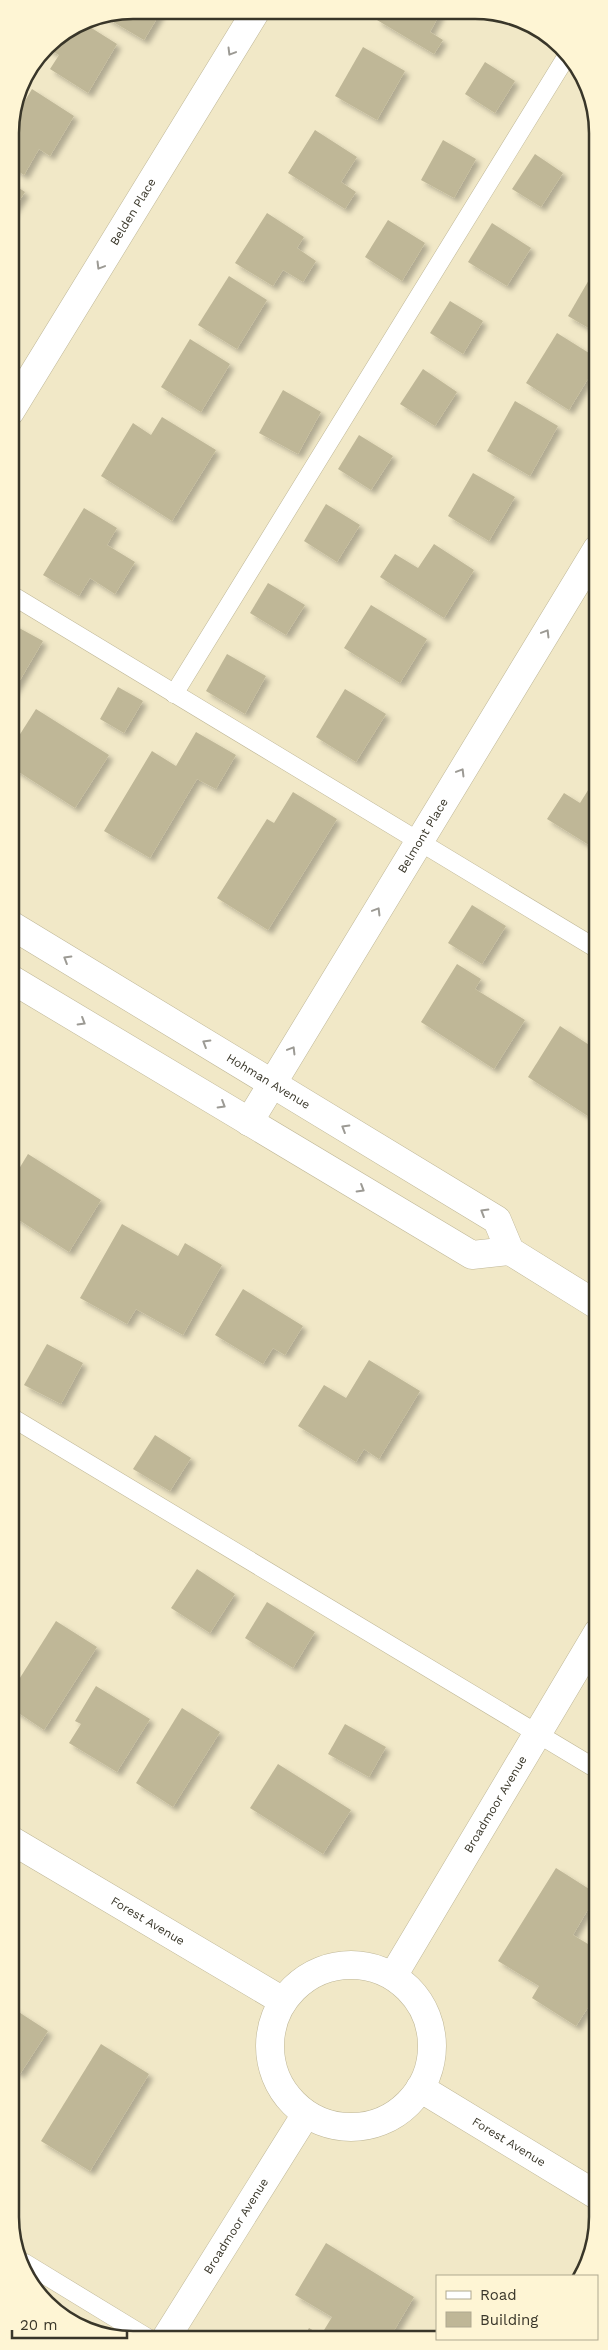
<svg xmlns="http://www.w3.org/2000/svg" width="608" height="2350" font-family="'Work Sans',sans-serif">
<style>
.building{fill:#bfb797;filter:url(#shadow)}
.lines{fill:none;stroke-linecap:round;stroke-linejoin:round}
.service-casing{stroke:#bfb797;stroke-width:19}
.minor-casing{stroke:#bfb797;stroke-width:29}
.secondary-casing{stroke:#bfb797;stroke-width:29}
.service{stroke:#fff;stroke-width:18}
.minor{stroke:#fff;stroke-width:28}
.secondary{stroke:#fff;stroke-width:28}
.oneway{stroke:#9c9a94}
.labels{text-anchor:middle;dominant-baseline:central;stroke-width:5;stroke-linejoin:round;paint-order:stroke}
.street-label{font-size:12px;fill:#393629;stroke:#fef5d4}
.rim{fill:none;stroke:#393629;stroke-width:2.5}
</style>
<defs>
<filter id="shadow"><feDropShadow dx="4.5" dy="4.5" stdDeviation="2.5" flood-color="#0004"/></filter>
</defs>
<rect width="100%" height="100%" fill="#f1e8c7"/>
<g class="building">
<polygon points="133,10 162,10 144,40 103,16"/>
<polygon points="382,12 441,12 430,32 443,40 434,54 377,20"/>
<polygon points="82,22 117,44 88,93 50,69 59,55 45,47"/>
<polygon points="363,47 405,71 377,120 335,96"/>
<polygon points="485,62 515,81 495,113 465,94"/>
<polygon points="32,89 74,116 50,156 39,149 24,175 10,166 10,125 15,105 20,109"/>
<polygon points="315,130 357,157 341,182 356,192 345,209 288,173"/>
<polygon points="443,140 476,159 454,198 421,180"/>
<polygon points="535,154 563,173 541,207 512,189"/>
<polygon points="10,182 25,192 10,215"/>
<polygon points="267,213 304,237 297,248 316,261 303,282 283,270 273,286 235,263"/>
<polygon points="388,220 425,243 402,281 365,257"/>
<polygon points="492,223 531,248 507,286 468,262"/>
<polygon points="597,266 597,333 568,316"/>
<polygon points="229,276 267,300 237,349 198,325"/>
<polygon points="450,301 483,321 463,354 430,333"/>
<polygon points="557,333 597,358 597,364 569,410 526,383"/>
<polygon points="190,339 230,364 201,412 161,387"/>
<polygon points="423,369 457,392 435,426 400,404"/>
<polygon points="283,390 321,412 298,454 259,433"/>
<polygon points="515,401 558,426 530,476 487,451"/>
<polygon points="162,417 216,450 172,521 101,476 133,423 151,435"/>
<polygon points="359,435 393,456 371,490 338,469"/>
<polygon points="473,473 515,497 489,541 448,516"/>
<polygon points="326,504 360,525 337,562 304,541"/>
<polygon points="84,508 117,528 107,545 135,562 115,594 90,578 79,596 43,575"/>
<polygon points="434,544 474,570 444,618 380,577 395,554 418,568"/>
<polygon points="268,583 305,605 286,635 250,613"/>
<polygon points="371,605 427,639 400,683 344,648"/>
<polygon points="10,623 43,641 10,697"/>
<polygon points="227,654 266,676 245,714 206,691"/>
<polygon points="118,687 143,701 124,733 100,719"/>
<polygon points="345,689 386,714 356,762 316,737"/>
<polygon points="36,709 109,755 75,808 11,767 10,750"/>
<polygon points="196,732 236,755 216,789 197,779 150,858 104,831 152,751 176,766"/>
<polygon points="597,776 597,850 547,819 564,793 580,803"/>
<polygon points="293,792 337,819 268,930 217,898 267,819 274,823"/>
<polygon points="472,905 506,926 482,964 448,943"/>
<polygon points="457,964 481,979 475,989 525,1020 494,1069 421,1022"/>
<polygon points="560,1026 597,1050 597,1122 528,1077"/>
<polygon points="28,1154 101,1200 69,1252 11,1215 11,1182"/>
<polygon points="122,1224 178,1256 185,1243 222,1265 183,1335 136,1309 127,1324 80,1298"/>
<polygon points="243,1289 303,1326 285,1355 273,1348 263,1364 215,1335"/>
<polygon points="47,1344 83,1363 61,1404 24,1385"/>
<polygon points="369,1360 420,1391 379,1459 364,1449 356,1462 298,1426 324,1385 346,1398"/>
<polygon points="155,1435 191,1458 170,1491 133,1469"/>
<polygon points="197,1569 235,1594 210,1633 171,1608"/>
<polygon points="267,1602 315,1632 293,1668 245,1638"/>
<polygon points="56,1621 97,1647 44,1730 11,1708 11,1692"/>
<polygon points="96,1686 150,1719 117,1772 69,1743 81,1724 75,1721"/>
<polygon points="182,1708 220,1732 173,1807 136,1783"/>
<polygon points="345,1724 386,1747 369,1777 328,1754"/>
<polygon points="278,1764 351,1810 323,1854 250,1808"/>
<polygon points="556,1868 597,1894 573,1935 598,1950 598,1992 576,2026 532,1998 539,1986 498,1961"/>
<polygon points="11,2007 48,2031 20,2074 11,2068"/>
<polygon points="101,2044 149,2074 90,2171 41,2141"/>
<polygon points="326,2243 414,2297 389,2339 369,2338 364,2336 363,2338 303,2338 309,2328 321,2335 332,2317 295,2295"/>
</g>
<g class="lines">
<g class="service-casing">
<g id="service">
<polyline points="10,594 597,949"/>
<polyline points="174,694 568,54"/>
<polyline points="11,1417 598,1770"/>
<polyline points="25,2263 148,2338"/>
</g>
</g>
<g class="minor-casing">
<g id="minor">
<path id="s1" d="M10,412L256,11"/>
<path id="s2" d="M249,1122L597,549"/>
<path id="s3" d="M11,1840L283,2001"/>
<circle cx="351" cy="2046" r="81"/>
<path id="s4" d="M393,1976L598,1632"/>
<path id="s5" d="M420,2088L598,2196"/>
<path id="s6" d="M166,2338L306,2114"/>
</g>
</g>
<g class="secondary-casing">
<g id="secondary">
<path id="s7" d="M11,925L497,1220L510,1251L597,1305"/>
<polyline points="11,979 472,1255 510,1251"/>
</g>
</g>
<use href="#service" class="service"/>
<use href="#minor" class="minor"/>
<use href="#secondary" class="secondary"/>
</g>
<defs><path id="oneway-chevron" d="M-2-3.5L2.5 0L-2 3.5" fill="none" stroke-width="1.6" stroke-linecap="round" stroke-linejoin="round" transform="scale(1.25)"/></defs>
<g class="oneway">
<use href="#oneway-chevron" transform="translate(231 52) rotate(121)"/>
<use href="#oneway-chevron" transform="translate(100 266) rotate(121)"/>
<use href="#oneway-chevron" transform="translate(546 633) rotate(-59)"/>
<use href="#oneway-chevron" transform="translate(461 772) rotate(-59)"/>
<use href="#oneway-chevron" transform="translate(377 911) rotate(-59)"/>
<use href="#oneway-chevron" transform="translate(67 959) rotate(-149)"/>
<use href="#oneway-chevron" transform="translate(82 1022) rotate(31)"/>
<use href="#oneway-chevron" transform="translate(206 1043) rotate(-149)"/>
<use href="#oneway-chevron" transform="translate(292 1050) rotate(-59)"/>
<use href="#oneway-chevron" transform="translate(222 1105) rotate(31)"/>
<use href="#oneway-chevron" transform="translate(345 1128) rotate(-149)"/>
<use href="#oneway-chevron" transform="translate(361 1189) rotate(31)"/>
<use href="#oneway-chevron" transform="translate(484 1212) rotate(-149)"/>
</g>
<g class="labels">
<g class="street-label">
<text stroke="none"><textPath href="#s1" startOffset="235">Belden Place</textPath></text>
<text stroke="none"><textPath href="#s2" startOffset="335">Belmont Place</textPath></text>
<text stroke="none"><textPath href="#s7" startOffset="301">Hohman Avenue</textPath></text>
<text stroke="none"><textPath href="#s4" startOffset="200">Broadmoor Avenue</textPath></text>
<text stroke="none"><textPath href="#s3" startOffset="159">Forest Avenue</textPath></text>
<text stroke="none"><textPath href="#s5" startOffset="104">Forest Avenue</textPath></text>
<text stroke="none"><textPath href="#s6" startOffset="132">Broadmoor Avenue</textPath></text>
</g>
</g>
<path d="M0 0H608V2350H0ZM133 19H475A114 114 0 0 1 589 133V2217A114 114 0 0 1 475 2331H133A114 114 0 0 1 19 2217V133A114 114 0 0 1 133 19Z" fill="#fef5d4" fill-rule="evenodd"/>
<path class="rim" d="M133 19H475A114 114 0 0 1 589 133V2217A114 114 0 0 1 475 2331H133A114 114 0 0 1 19 2217V133A114 114 0 0 1 133 19Z"/>
<rect x="436" y="2275" width="162" height="65" fill="#fef5d4" stroke="#afa990"/>
<rect x="446" y="2291" width="25" height="8" fill="#ffffff" stroke="#afa990"/>
<text x="480" y="2300" font-size="15" fill="#393629">Road</text>
<rect x="446" y="2312" width="25" height="15" fill="#bfb797" stroke="#afa990"/>
<text x="480" y="2325" font-size="15" fill="#393629">Building</text>
<path d="M12 2330v8h115v-8" fill="none" stroke="#393629" stroke-width="2.5"/>
<text x="20" y="2330" font-size="15" fill="#393629" stroke="#fef5d4" stroke-width="4" paint-order="stroke">20 m</text>
</svg>
